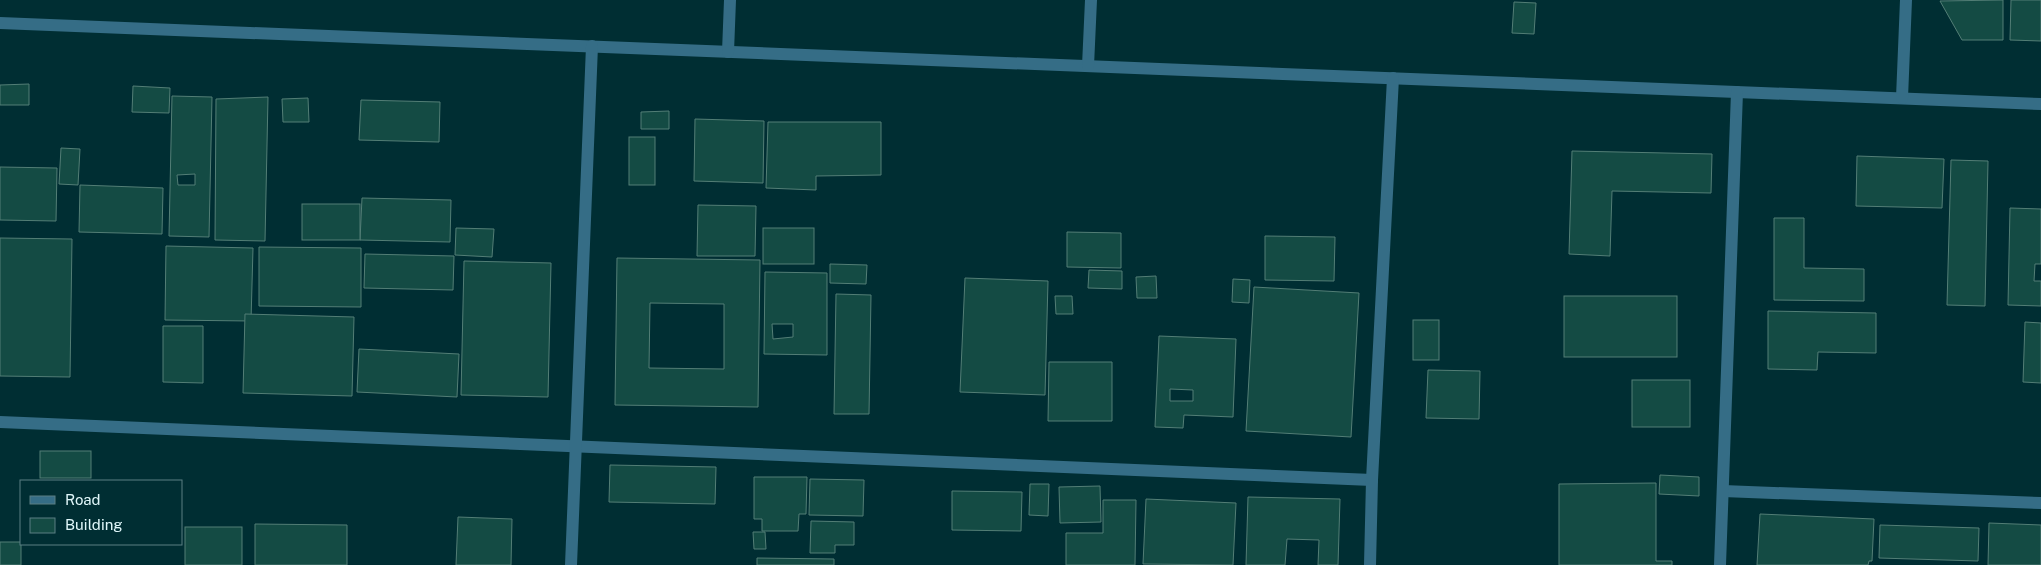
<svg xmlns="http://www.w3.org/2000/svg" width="2041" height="565" font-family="'Public Sans',sans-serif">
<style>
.building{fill:#144b44;stroke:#537e76;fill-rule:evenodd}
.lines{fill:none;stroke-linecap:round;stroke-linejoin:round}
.minor{stroke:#356d86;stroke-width:12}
</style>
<rect width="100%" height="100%" fill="#002e33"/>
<g class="building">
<polygon points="2003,0 2003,40 1962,40 1940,1"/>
<polygon points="2011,0 2041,0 2041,41 2010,40"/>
<polygon points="1514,2 1536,3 1534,34 1512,33"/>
<polygon points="29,84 29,105 0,105 0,85"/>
<polygon points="133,86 170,88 169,113 132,112"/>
<path d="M172,96L212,97L209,237L169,236ZM195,174V185H178L177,175Z"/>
<polygon points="268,97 265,241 215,240 216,99"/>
<polygon points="308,98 309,122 283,122 282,99"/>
<polygon points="361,100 440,102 439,142 359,140"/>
<polygon points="669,111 669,129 641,129 641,112"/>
<polygon points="695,119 764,121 763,183 694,181"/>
<polygon points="768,122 881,122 881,175 816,176 816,190 766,188"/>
<rect x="629" y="137" width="26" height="48"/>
<polygon points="61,148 80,149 78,185 59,184"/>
<polygon points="1572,151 1712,154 1711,193 1612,191 1610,256 1569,254"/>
<polygon points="1857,156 1944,159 1942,208 1856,206"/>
<polygon points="1951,160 1988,161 1985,306 1947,305"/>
<polygon points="0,167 57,168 56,221 0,220"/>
<polygon points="80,185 163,188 162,234 79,232"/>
<polygon points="362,198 451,200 450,242 360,240"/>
<rect x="302" y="204" width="58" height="36"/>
<polygon points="698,205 756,206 755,256 697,256"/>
<polygon points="2010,208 2041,209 2041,264 2035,264 2034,281 2041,281 2041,306 2008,305"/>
<polygon points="1774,218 1804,218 1804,268 1864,269 1864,301 1774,300"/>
<polygon points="456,228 494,229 492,257 455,255"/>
<rect x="763" y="228" width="51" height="36"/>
<polygon points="1067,232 1121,233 1121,268 1067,267"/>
<polygon points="1265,236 1335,237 1334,281 1265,280"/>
<polygon points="0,238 72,239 70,377 0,376"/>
<polygon points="166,246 253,248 251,321 165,320"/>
<polygon points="259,247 361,248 361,307 259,306"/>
<polygon points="365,254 454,256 453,290 364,288"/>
<path d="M617,258L760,260L758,407L615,405ZM650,303L724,304V369L649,368Z"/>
<polygon points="464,261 551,263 548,397 461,395"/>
<polygon points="830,264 867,265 866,284 830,283"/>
<polygon points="1089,270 1122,271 1122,289 1088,288"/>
<path d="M765,272L827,273V355L764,354ZM772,324H793V337L773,339Z"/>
<polygon points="1156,276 1157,298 1137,298 1136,277"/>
<polygon points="965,278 1048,281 1045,395 960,392"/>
<polygon points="1233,279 1250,280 1249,303 1232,302"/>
<polygon points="1254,287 1359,293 1351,437 1246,431"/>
<polygon points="836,294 871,295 869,414 834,414"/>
<polygon points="1055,296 1072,296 1073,314 1056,314"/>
<rect x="1564" y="296" width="113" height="61"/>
<polygon points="1768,311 1876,313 1876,353 1818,352 1817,370 1768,369"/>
<polygon points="245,314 354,317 352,396 243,393"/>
<rect x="1413" y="320" width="26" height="40"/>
<polygon points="2025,322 2041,323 2041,383 2023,382"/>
<polygon points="163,326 203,326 203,383 163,382"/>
<path d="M1159,336L1236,339L1233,417L1184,415L1183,428L1155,427ZM1170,389L1193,390V401H1170Z"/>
<polygon points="359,349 459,354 457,397 357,392"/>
<polygon points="1049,362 1112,362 1112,421 1048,421"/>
<polygon points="1428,370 1480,371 1479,419 1426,418"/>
<rect x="1632" y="380" width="58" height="47"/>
<rect x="40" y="451" width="51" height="27"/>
<polygon points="610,465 716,467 715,504 609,502"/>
<polygon points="1660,475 1699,477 1699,496 1659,494"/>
<polygon points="754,477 807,477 806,514 799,514 798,531 762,531 762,519 754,519"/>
<polygon points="810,479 864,480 863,516 809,515"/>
<polygon points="1656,483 1656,561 1672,561 1672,565 1559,565 1559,484"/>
<polygon points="1030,484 1049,484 1048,516 1029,515"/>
<polygon points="1100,486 1101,522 1060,523 1059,487"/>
<polygon points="952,491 1022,492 1021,531 952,530"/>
<polygon points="1248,497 1340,499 1338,565 1318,565 1319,540 1287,539 1285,565 1246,565"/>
<polygon points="1146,499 1236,503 1233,565 1143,564"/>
<polygon points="1103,500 1136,500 1135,565 1066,565 1066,533 1103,533"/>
<polygon points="1760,514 1874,519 1872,561 1869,561 1868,565 1757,565"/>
<polygon points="458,517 512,519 511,565 456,565"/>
<polygon points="811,521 854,522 854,545 835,545 835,553 810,553"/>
<polygon points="1989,523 2041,525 2041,565 1988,565"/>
<polygon points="255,524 347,525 347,565 255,565"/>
<polygon points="1880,525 1979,528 1978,561 1879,558"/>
<rect x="185" y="527" width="57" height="38"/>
<polygon points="753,532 765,532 766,549 754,549"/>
<rect x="0" y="542" width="21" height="23"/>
<polygon points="757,558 834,559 834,565 757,565"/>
</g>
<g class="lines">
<g class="minor">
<polyline points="0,23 2041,104"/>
<polyline points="728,52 730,0"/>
<polyline points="1088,66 1091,0"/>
<polyline points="1902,98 1906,0"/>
<polyline points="0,422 1372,480"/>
<polyline points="1723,491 2041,503"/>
<polyline points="571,565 592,46"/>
<polyline points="1370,565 1372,480 1393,78"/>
<polyline points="1720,565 1737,92"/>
</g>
</g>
<rect x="20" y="480" width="162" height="65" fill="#002e33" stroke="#5a7e83"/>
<rect x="30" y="496" width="25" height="8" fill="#356d86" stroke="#5a7e83"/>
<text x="65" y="505" font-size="15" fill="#e0f7fa">Road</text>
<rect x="30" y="518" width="25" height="15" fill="#144b44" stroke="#5a7e83"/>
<text x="65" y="530" font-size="15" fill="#e0f7fa">Building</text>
</svg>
